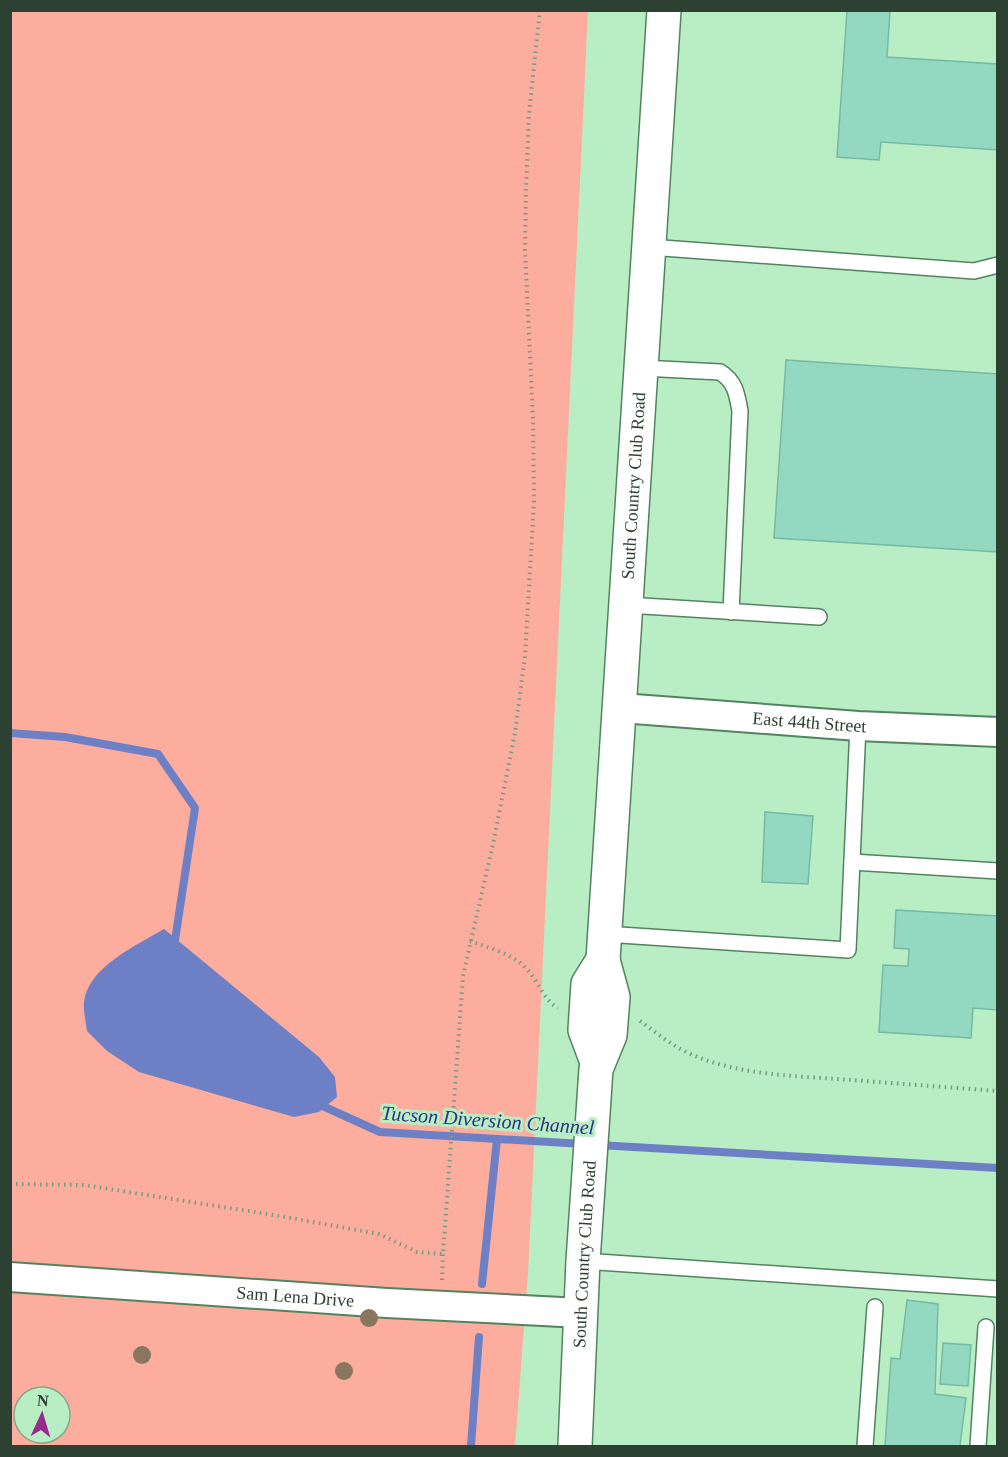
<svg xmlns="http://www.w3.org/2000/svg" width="1008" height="1457" font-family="Georgia,serif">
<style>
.green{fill:#fcad9d;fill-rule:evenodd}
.water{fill:#6e80c5}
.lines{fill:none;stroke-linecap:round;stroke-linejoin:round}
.stream{stroke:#6e80c5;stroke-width:8}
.building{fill:#93d8c1;stroke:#77baa4;stroke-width:1.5}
.lane-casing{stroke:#538360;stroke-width:18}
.street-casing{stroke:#538360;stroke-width:32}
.secondary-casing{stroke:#538360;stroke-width:36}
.path{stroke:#769b7e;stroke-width:4;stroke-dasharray:1.5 4.5;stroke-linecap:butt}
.lane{stroke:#fff;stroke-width:15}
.street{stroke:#fff;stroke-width:28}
.secondary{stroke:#fff;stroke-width:33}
.tree{fill:#88765e}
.labels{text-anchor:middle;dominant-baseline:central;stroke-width:6;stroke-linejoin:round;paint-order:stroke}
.street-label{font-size:18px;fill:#2c4131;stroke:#b9edc4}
.water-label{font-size:20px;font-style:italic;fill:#273485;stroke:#b9edc4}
</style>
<rect width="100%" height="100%" fill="#b9edc4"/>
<path class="green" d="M10,11H588L528,1274L515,1446H11ZM24,1397H60V1433H24Z"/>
<path class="water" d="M164,929L319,1057L335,1077L337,1097L319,1112L294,1117L139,1072L107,1051L87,1031C86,1022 83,1011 84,1002C88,967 137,945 164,929Z"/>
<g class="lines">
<g class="stream">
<polyline points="10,733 65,737 158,754 195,808 174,947"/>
<polyline points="316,1103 380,1132 583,1144"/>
<polyline points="598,1145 998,1168"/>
<polyline points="482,1284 497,1139"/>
<polyline points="471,1446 479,1337"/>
</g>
</g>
<g class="building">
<polygon points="847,10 890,11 887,57 998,64 998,150 881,142 879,160 837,157"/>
<polygon points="786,360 998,374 998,552 774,538"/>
<polygon points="765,812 813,816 808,884 762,882"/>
<polygon points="896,910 998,916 998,1010 973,1008 971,1038 879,1032 883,965 908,966 909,949 894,948"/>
<polygon points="907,1300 938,1304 935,1394 966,1398 960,1446 885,1446 891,1358 900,1359"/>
<polygon points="943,1343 971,1345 968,1386 940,1384"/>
</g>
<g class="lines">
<g class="lane-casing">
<g id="lane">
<polyline points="649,247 974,271 998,265"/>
<path d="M642,368L720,372C735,381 737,394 740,411L731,612"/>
<polyline points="627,605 819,617"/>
<polyline points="852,862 998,871"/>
<polyline points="605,934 848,950 858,726"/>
<polyline points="583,1261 998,1289"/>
<polyline points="865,1446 875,1307"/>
<polyline points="978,1446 986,1327"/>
</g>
</g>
<g class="street-casing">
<g id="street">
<path id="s1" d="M621,708L858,726L998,732"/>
<path id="s2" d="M10,1277L387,1303L581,1313"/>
</g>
</g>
<g class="secondary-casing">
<g id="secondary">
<polyline points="597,1062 585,1030 588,984 603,960"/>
<path id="s3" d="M575,1446L583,1261L596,1069L610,1035L613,997L603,960L664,10"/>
</g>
</g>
<g class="path">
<path d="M470,941C489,948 511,953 526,968C538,980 543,1000 558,1008"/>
<path d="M640,1021C657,1033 673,1047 693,1055C737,1074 790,1076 838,1079C891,1083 944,1087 998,1091"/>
<polyline points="10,1184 84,1185 280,1216 379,1234 417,1252 443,1254 463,976 493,844 515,733 525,656 534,501 533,419 525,250 526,191 529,114 540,10"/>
<polyline points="442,1280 443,1254"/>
</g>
<use href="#lane" class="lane"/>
<use href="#street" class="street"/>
<use href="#secondary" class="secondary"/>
</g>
<g class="tree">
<circle cx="369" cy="1318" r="9"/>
<circle cx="142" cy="1355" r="9"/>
<circle cx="344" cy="1371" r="9"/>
</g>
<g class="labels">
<g class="street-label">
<text stroke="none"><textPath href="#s3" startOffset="966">South Country Club Road</textPath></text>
<text stroke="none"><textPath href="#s1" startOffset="189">East 44th Street</textPath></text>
<text stroke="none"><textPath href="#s3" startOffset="192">South Country Club Road</textPath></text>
<text stroke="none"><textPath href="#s2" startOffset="286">Sam Lena Drive</textPath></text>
</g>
<g class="water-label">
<text transform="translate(488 1120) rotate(4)">Tucson Diversion Channel</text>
</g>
</g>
<rect width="1008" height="1457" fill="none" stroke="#2c4131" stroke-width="24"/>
<g transform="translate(42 1415) rotate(4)"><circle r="28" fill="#b9edc4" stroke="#81a889" stroke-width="1.5"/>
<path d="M0-4.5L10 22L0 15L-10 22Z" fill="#972c8e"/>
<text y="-9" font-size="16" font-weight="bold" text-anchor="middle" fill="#2c4131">N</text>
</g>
</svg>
